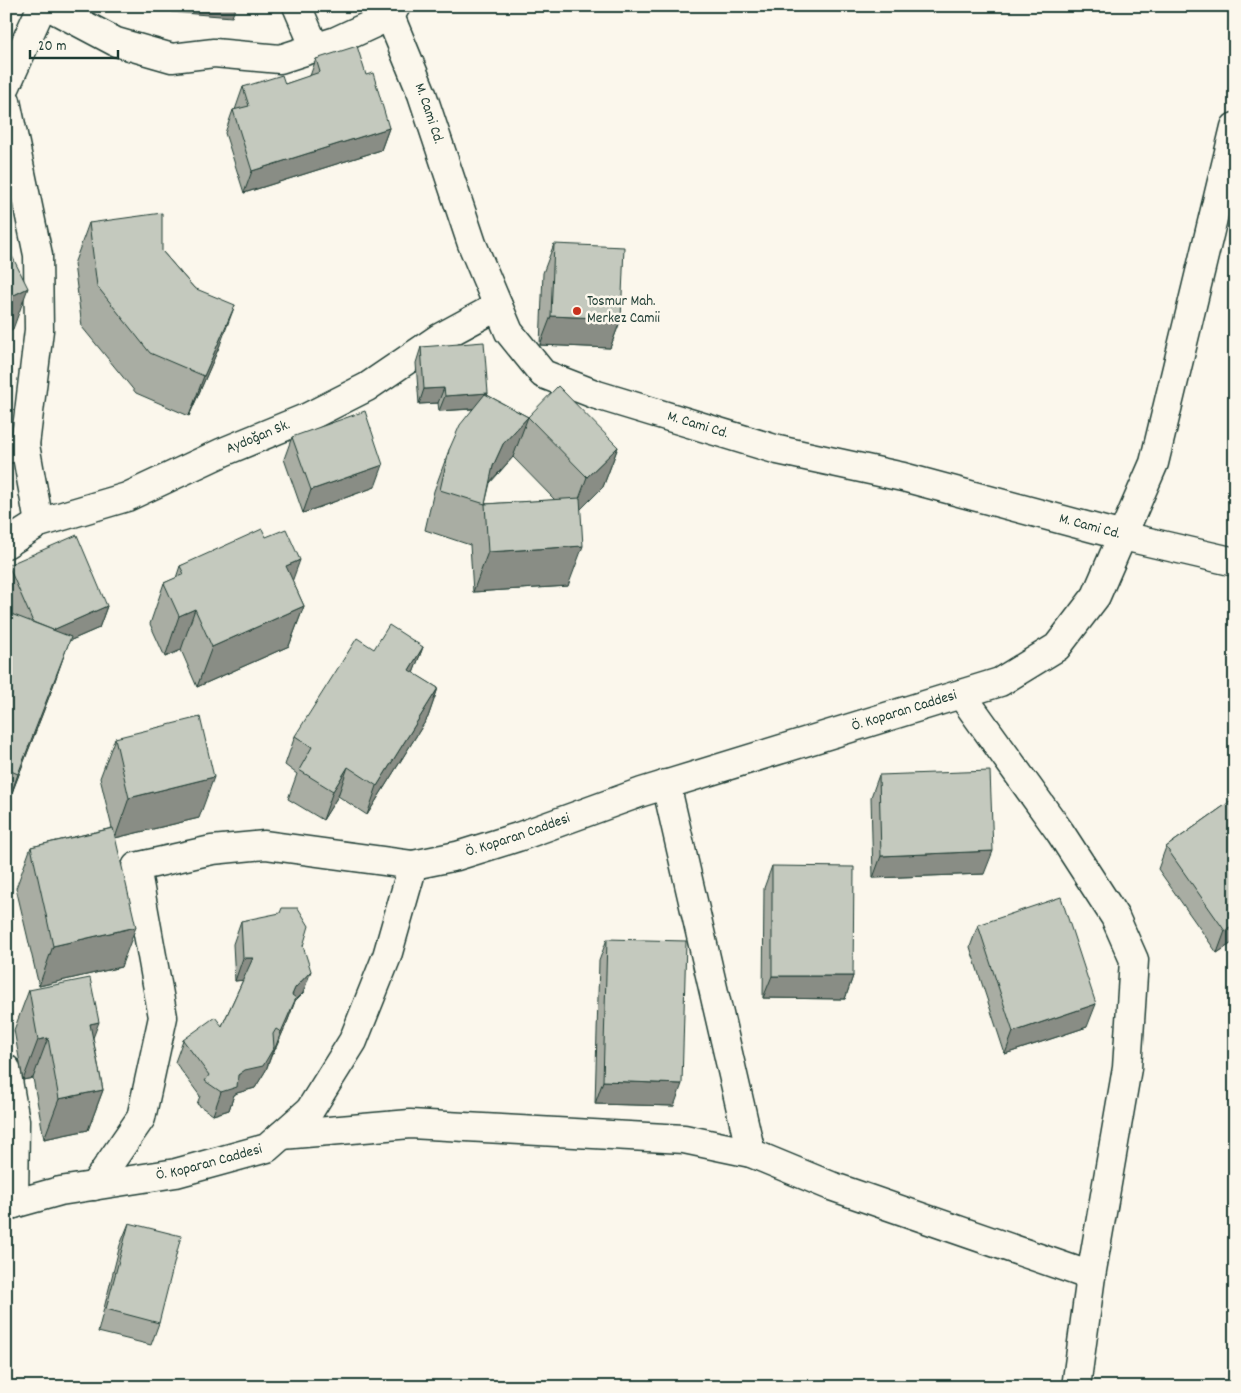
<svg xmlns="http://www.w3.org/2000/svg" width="1241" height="1393" font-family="Dekko,sans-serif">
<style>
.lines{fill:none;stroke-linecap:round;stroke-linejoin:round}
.minor-casing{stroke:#1f3d34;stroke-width:31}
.minor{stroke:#fbf7ec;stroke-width:28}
.wall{fill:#a9ada3;stroke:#1f3d34;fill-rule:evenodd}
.shaded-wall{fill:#898d85;stroke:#1f3d34}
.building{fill:#c4c9be;stroke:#1f3d34}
.poi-dot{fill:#c8321e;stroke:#fbf7ec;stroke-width:2}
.labels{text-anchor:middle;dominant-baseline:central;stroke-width:5;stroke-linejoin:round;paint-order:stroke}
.street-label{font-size:15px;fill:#1f3d34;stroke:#fbf7ec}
.poi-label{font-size:15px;fill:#1f3d34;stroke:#fbf7ec;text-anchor:start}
</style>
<rect width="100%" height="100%" fill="#fbf7ec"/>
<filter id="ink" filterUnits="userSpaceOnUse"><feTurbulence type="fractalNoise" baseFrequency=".02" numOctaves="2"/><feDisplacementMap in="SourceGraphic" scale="10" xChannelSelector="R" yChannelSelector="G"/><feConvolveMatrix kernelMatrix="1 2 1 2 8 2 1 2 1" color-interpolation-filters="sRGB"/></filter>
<g filter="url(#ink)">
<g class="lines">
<g class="minor-casing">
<g id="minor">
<polyline points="48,6 116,42 172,58 214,53 280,59 336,41 390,16 396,6"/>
<polyline points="297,6 315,48"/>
<path id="s1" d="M390,16L422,94L472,244L509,332L543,374L597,395L778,450L903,477L1123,536L1235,562"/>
<polyline points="6,86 42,6"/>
<polyline points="6,101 38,255 39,330 25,445 6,449"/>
<polyline points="25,445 39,523"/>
<path id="s2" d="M6,544L39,523L127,497L223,452L308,417L367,387L439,338L498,306"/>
<polyline points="961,694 1060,832 1115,917 1134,960 1127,1068 1091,1276 1076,1387"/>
<polyline points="666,784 751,1153"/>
<polyline points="6,1069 15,1121 14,1204"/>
<polyline points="282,1135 410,1124 684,1139 751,1153 831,1186 1091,1276"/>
<polyline points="94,1186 141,1118 163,1017 136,867 212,850 265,845 413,865"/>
<path id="s3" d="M6,1206L60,1191L176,1173L267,1148L310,1110L353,1041L387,956L413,865L457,856L518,837L642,792L1000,682L1057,647L1096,596L1154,463L1235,127"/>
</g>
</g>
<use href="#minor" class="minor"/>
</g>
<g class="wall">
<polygon points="316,59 366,75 389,128 381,150 244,193 225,133 233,110 235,110 243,87 285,84 310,76"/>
<polygon points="89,223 162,251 194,288 220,345 189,416 136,393 82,327 74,264"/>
<polygon points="554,244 621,319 610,348 540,345 543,273"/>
<path d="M421,347L488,393L487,395L528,417L618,447L603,487L580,510L568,586L473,592L470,545L425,530L434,491L449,450L473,409L439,411L438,403L419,404L416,363ZM513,457L555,500L485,504L490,483Z"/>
<polygon points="292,437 375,487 303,513 284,459"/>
<polygon points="266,537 292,580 304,606 289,646 197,687 181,650 165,657 150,624 164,583 176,578 180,566"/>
<polygon points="8,565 107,606 99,628 69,641 52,689 6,808 6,612 11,614 6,602 6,571"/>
<polygon points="423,647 413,673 438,688 428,717 367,815 338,796 323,820 288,799 297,774 285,765 295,736 374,649"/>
<polygon points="115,738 199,818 115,838 121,967 39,986 16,888 31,847 112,828 100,778"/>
<polygon points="879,775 984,874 873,878 871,797"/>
<polygon points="1235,798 1235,941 1217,953 1158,869 1166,847"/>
<polygon points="772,866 853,976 845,999 763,998 764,888"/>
<polygon points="241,921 303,946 303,993 295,1001 288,1020 273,1054 272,1054 266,1070 255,1088 237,1093 234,1095 229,1110 213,1115 197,1104 200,1096 175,1062 183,1040 222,1026 243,980 235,981 233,944"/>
<polygon points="978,925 1087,1027 1005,1054 970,947"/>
<polygon points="607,939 674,1106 595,1104 599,961"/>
<polygon points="29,990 93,1038 103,1090 88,1130 44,1139 33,1078 23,1080 14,1030"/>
<polygon points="129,1223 159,1323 151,1345 98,1332 120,1245"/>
</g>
<g class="shaded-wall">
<polygon points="174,6 236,6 232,17 171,12"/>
<polygon points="389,128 381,150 244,193 252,171"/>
<polygon points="28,288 13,329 6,332 6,299"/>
<polygon points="235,305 220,345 189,416 204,376"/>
<polygon points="551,316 621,319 610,348 540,345"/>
<polygon points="444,388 438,403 419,404 424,389"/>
<polygon points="488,393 483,408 439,411 445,396"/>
<polygon points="528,417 513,457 488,484 493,466 503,444"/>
<polygon points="618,447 603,487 572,518 587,477"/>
<polygon points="383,465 375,487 303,513 311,490"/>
<polygon points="583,546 568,586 473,592 488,552"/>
<polygon points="300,560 285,601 286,566"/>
<polygon points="107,606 99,628 69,641 52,689 6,808 18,774 39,636"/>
<polygon points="304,606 289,646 197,687 212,647"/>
<polygon points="195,609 181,650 165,657 179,616"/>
<polygon points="423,647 412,676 409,670"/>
<polygon points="438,688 428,717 367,815 377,786"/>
<polygon points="348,767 338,796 323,820 333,791"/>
<polygon points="214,777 199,818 115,838 129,798"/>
<polygon points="993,851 984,874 873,878 881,856"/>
<polygon points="1235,924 1235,941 1217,953 1225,931"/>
<polygon points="136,927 121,967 39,986 53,946"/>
<polygon points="243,958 253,958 245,980 235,981"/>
<polygon points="311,971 303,993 295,1001 288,1020 273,1054 281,1032 292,995 295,988"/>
<polygon points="772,976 853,976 845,999 763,998"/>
<polygon points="1096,1004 1087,1027 1005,1054 1013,1032"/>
<polygon points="99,1022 84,1062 90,1024"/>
<polygon points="48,1038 33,1078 23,1080 38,1040"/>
<polygon points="274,1047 266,1070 255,1088 237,1093 234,1095 229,1110 213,1115 221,1092 238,1075"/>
<polygon points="603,1081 682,1084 674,1106 595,1104"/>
<polygon points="103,1090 88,1130 44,1139 59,1099"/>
</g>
<g class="building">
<polygon points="357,46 366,75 373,73 389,128 252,171 233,110 249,106 243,87 282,75 285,84 320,72 316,59"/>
<polygon points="162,213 162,251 194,288 235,305 204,376 150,353 97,286 89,223"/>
<polygon points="6,244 28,288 6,299"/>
<polygon points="554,244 624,247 621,319 551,316"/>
<polygon points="484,342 488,393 445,396 444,388 424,389 421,347"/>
<polygon points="558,386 618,447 587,477 528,417 503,444 493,466 485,504 580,498 583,546 488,552 485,504 440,490 449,450 460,425 485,394 528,417"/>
<polygon points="365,411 383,465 311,490 292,437"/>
<polygon points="262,529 266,537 286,529 300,560 286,566 304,606 212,647 195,609 179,616 164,583 184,574 180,566"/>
<polygon points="77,535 107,606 53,630 33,622 8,565"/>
<polygon points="6,612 71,637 18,774 6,769"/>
<polygon points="389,625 423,647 409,670 438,688 377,786 348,767 333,791 299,770 312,747 295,736 357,638 374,649"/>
<polygon points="200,717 214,777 129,798 115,738"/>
<polygon points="990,771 993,851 881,856 879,775"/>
<polygon points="1235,798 1235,924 1225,931 1166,847"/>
<polygon points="113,828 136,927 53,946 31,847"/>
<polygon points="772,866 854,867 853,976 772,976"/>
<polygon points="1061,897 1096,1004 1013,1032 978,925"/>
<polygon points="282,908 298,908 309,926 303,946 311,971 295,988 292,995 296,998 281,1032 276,1029 273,1034 274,1047 263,1066 245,1070 238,1075 237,1087 221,1092 205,1081 209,1075 183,1040 215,1017 222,1026 253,958 243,958 241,921 280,913"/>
<polygon points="607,939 686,941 682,1084 603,1081"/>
<polygon points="90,978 99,1022 90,1024 103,1090 59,1099 48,1038 38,1040 29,990"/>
<polygon points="129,1223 181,1236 159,1323 106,1309"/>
</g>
</g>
<circle class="poi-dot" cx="577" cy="311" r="5"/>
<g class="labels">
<g class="street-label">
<text stroke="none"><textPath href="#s1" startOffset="105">M. Cami Cd.</textPath></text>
<text stroke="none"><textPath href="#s1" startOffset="555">M. Cami Cd.</textPath></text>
<text stroke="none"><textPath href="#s2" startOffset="275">Aydoğan Sk.</textPath></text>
<text stroke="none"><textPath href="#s1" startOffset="960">M. Cami Cd.</textPath></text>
<text stroke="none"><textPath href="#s3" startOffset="1108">Ö. Koparan Caddesi</textPath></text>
<text stroke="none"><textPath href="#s3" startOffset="702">Ö. Koparan Caddesi</textPath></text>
<text stroke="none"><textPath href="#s3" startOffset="208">Ö. Koparan Caddesi</textPath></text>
</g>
<g class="poi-label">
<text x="587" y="302">Tosmur Mah.<tspan x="587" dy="17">Merkez Camii</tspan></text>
</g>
</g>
<rect width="1241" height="1393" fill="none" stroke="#fbf7ec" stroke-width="25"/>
<rect x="12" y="12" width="1216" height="1368" fill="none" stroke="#1f3d34" stroke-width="2" filter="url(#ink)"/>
<path d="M30 50v8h88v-8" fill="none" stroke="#1f3d34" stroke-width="2.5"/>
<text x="38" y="50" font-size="15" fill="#1f3d34" stroke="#fbf7ec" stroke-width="4" paint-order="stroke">20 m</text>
</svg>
